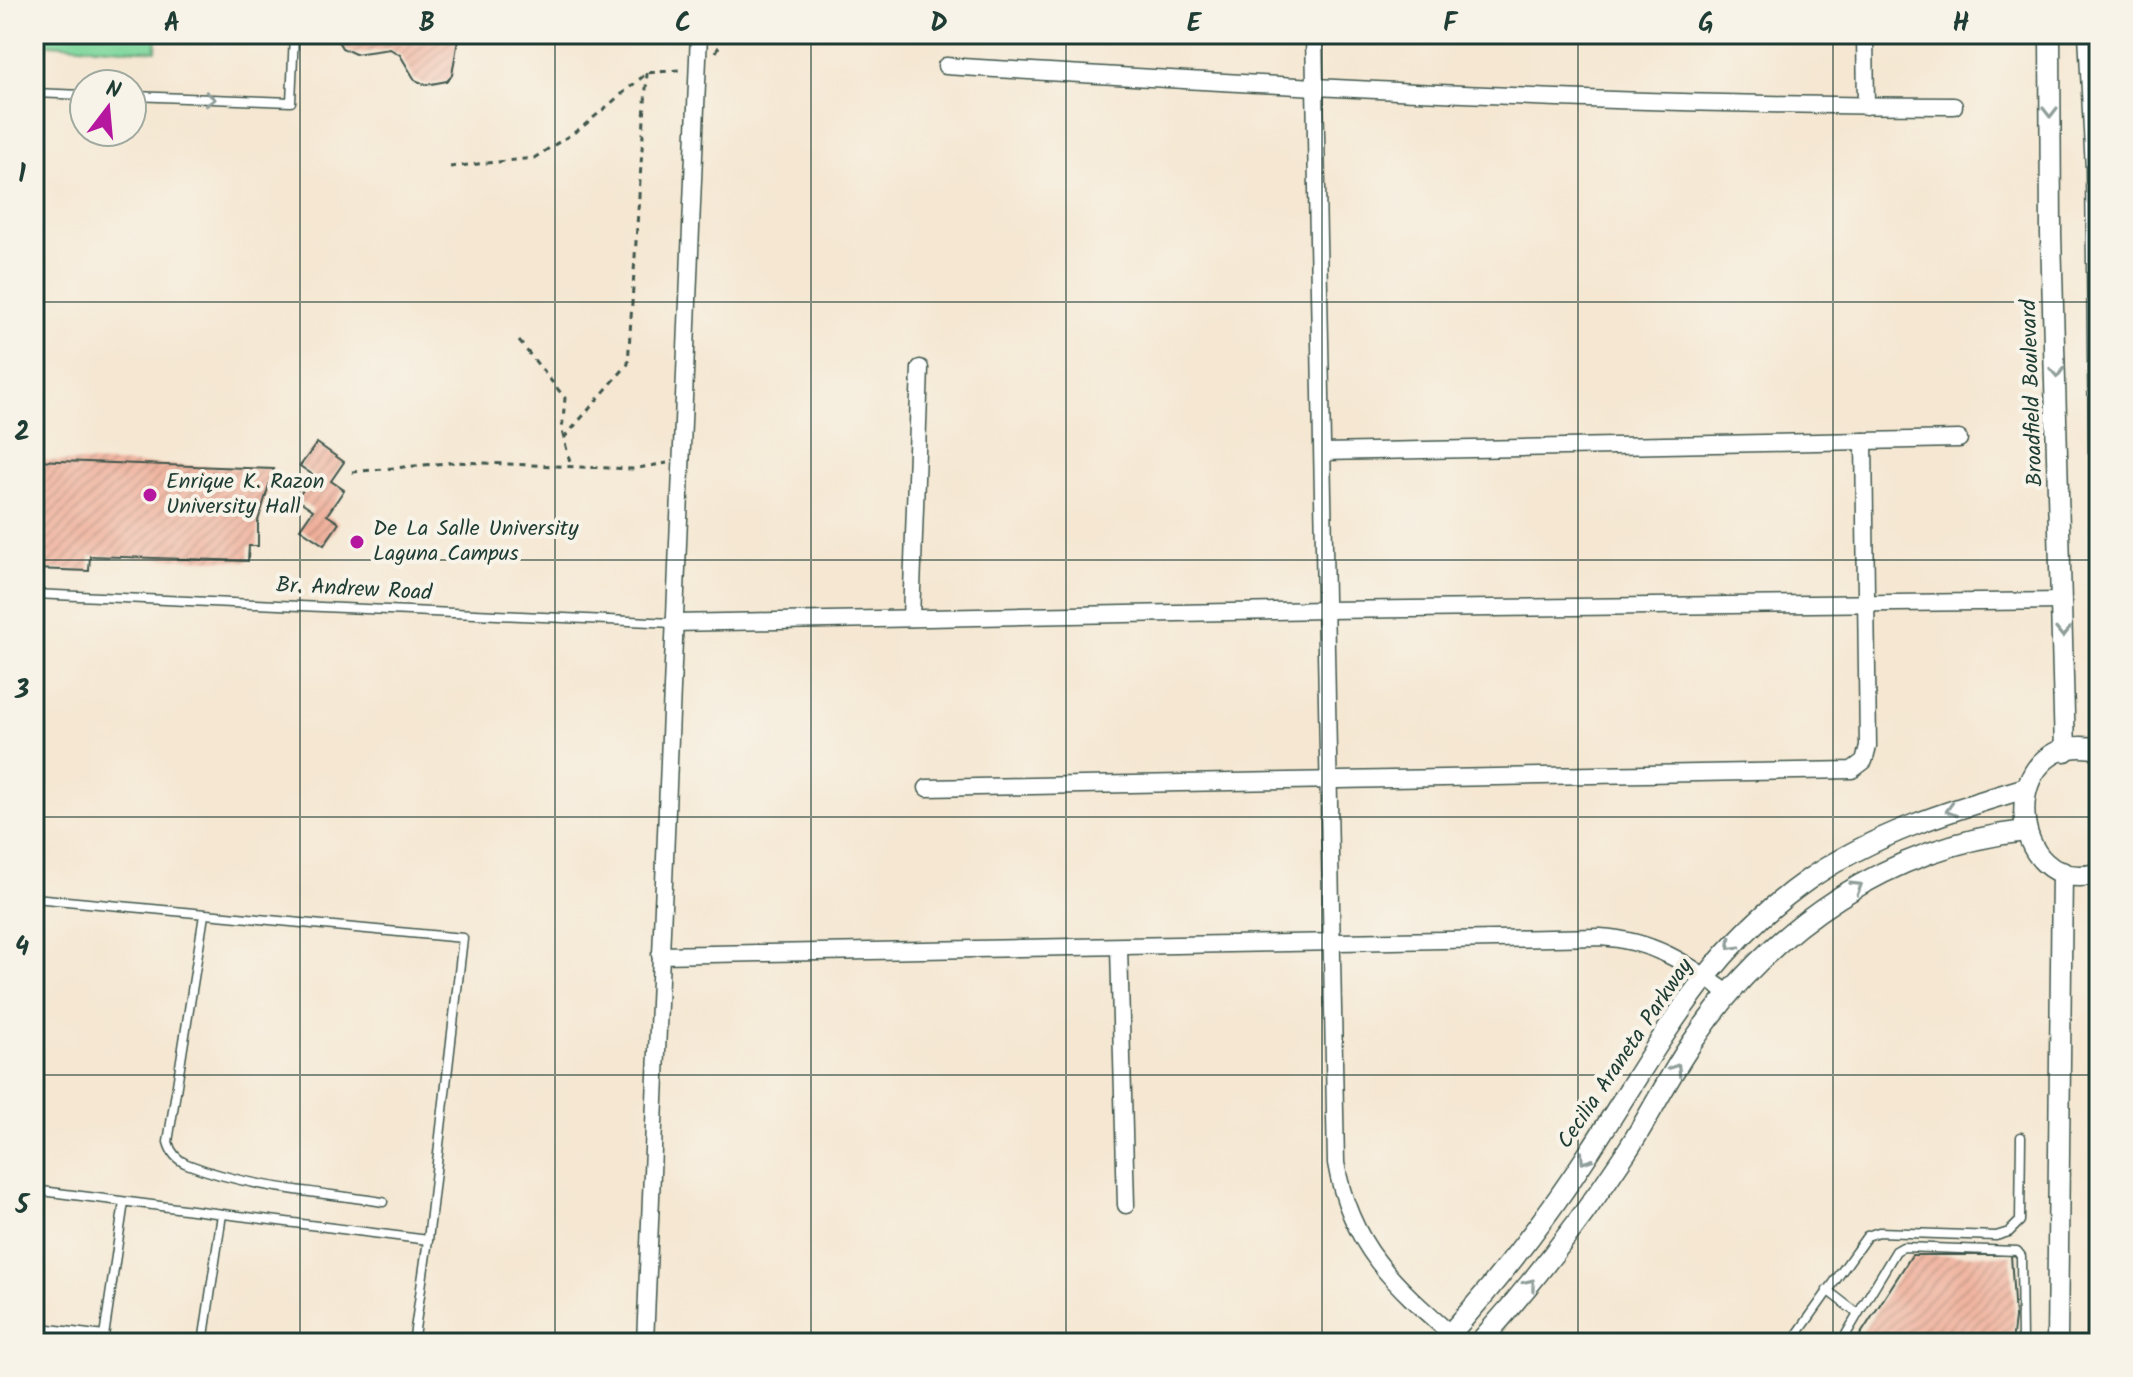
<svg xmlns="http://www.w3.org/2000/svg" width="2133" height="1377" font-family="Kalam,sans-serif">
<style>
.grass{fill:url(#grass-tufts);stroke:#4e8a68;stroke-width:2}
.building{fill:url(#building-hatch)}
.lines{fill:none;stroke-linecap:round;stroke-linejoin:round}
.service-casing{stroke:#3f564c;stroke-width:11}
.minor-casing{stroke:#3f564c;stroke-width:19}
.tertiary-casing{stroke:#3f564c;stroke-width:23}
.path{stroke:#3f564c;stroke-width:3;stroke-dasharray:6 6;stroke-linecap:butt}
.service{stroke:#fff;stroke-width:8}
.minor{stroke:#fff;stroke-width:16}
.tertiary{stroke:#fff;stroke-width:20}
.oneway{stroke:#8f9e9a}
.grid{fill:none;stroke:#1f3d34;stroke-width:2;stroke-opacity:0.55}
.poi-dot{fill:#b5179e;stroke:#f7f3e8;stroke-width:3}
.labels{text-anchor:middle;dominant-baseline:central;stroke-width:8;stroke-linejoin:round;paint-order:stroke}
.street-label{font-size:22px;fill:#1f3d34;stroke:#f7f3e8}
.poi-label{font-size:22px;fill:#1f3d34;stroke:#f7f3e8;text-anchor:start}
.neatline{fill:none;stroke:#1f3d34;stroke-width:3}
.grid-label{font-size:26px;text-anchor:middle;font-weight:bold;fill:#1f3d34}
</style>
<defs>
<pattern id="grass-tufts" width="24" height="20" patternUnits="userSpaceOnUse" patternTransform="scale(2)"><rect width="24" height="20" fill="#7ed79c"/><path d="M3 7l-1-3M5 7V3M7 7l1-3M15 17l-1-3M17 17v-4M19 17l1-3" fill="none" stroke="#6cb987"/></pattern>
<pattern id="building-hatch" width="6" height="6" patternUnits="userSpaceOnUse" patternTransform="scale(2)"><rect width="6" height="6" fill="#efac96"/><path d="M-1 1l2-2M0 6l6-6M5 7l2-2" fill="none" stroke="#c18d7b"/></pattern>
</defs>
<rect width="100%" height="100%" fill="#f7f3e8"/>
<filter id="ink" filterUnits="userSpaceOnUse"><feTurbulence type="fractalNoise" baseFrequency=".0125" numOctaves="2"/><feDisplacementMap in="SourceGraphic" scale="16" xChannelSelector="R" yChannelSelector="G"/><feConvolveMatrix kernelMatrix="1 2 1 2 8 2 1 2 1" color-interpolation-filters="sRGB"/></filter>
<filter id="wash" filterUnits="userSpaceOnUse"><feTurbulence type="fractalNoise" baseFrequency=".006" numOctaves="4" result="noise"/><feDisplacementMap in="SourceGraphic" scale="32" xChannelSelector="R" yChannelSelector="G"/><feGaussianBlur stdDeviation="1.8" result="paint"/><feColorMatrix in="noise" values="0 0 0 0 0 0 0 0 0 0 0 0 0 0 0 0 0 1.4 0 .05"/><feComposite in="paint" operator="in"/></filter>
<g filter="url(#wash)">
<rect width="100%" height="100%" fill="#f5e7d2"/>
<polygon class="grass" points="34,34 157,34 156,51 34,43"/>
<g id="blocks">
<g class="building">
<polygon points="165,34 212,34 212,43 164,40"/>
<polygon points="334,34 459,34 452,75 447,81 426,85 415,80 400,55 390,49 355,54 342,48"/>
<polygon points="317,443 344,462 331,481 344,490 327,515 339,523 324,545 300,529 313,510 297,499 313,475 300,466"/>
<polygon points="34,460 274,469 258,521 258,546 249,546 248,561 90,556 89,571 34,569"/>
<polygon points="1912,1255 2011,1255 2015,1318 2012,1343 1855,1343"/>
</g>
</g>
</g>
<g filter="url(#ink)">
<use href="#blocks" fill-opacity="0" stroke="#3f564c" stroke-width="2"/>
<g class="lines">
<g class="service-casing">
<g id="service">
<polyline points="34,93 84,95"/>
<polyline points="132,96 291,102 294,34"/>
<polyline points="34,594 673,623"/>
<polyline points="34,898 463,938 428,1240"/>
<path d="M204,915L168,1142C171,1153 177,1160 187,1164C248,1188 319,1192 383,1202"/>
<polyline points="34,1190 428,1240 413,1343"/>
<polyline points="1827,1290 1858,1314 1896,1251 1903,1247 2017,1251 2021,1256 2022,1343"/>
<polyline points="34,1327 104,1336"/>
<polyline points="103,1343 124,1202"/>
<polyline points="203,1343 222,1214"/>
<polyline points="1791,1343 1867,1236 1879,1232 1996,1236 2009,1232 2020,1221 2021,1137"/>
<polyline points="1841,1343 1858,1314"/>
</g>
</g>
<g class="minor-casing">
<g id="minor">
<path d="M1314,34L1336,1163C1351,1250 1398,1288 1461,1343"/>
<polyline points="1865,34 1866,106"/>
<path d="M946,66C1282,86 1617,106 1954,106"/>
<polyline points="1323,452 1959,439"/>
<polyline points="911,618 920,368"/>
<polyline points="673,623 1326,610 2063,601"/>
<polyline points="927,788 1852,770 1864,761 1868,746 1864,441"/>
<polyline points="1119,947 1126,1205"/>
<path d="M660,955L1600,937C1652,940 1687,963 1728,993"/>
<polyline points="645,1343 699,34"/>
</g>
</g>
<g class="tertiary-casing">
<g id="tertiary">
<polyline points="2050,34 2051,234 2065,751"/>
<polyline points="2089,34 2096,169 2099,451"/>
<path d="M2099,749C1994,727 2005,901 2099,873"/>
<path d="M1442,1343C1495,1284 1547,1218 1590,1151C1657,1049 1704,952 1809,879C1876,833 1948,811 2026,788"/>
<path d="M1479,1343C1533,1283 1582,1219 1627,1151C1651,1114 1670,1073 1696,1037C1772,926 1890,846 2025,831"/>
<polyline points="2057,1343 2062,872"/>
</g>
</g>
<g class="path">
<polyline points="716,52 726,34"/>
<polyline points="450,167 534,158 581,128 647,73 679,70"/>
<polyline points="519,341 565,398 562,431 571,466"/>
<polyline points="564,438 628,364 647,73"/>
<polyline points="352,472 456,462 632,469 667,463"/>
</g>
<use href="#service" class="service"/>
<use href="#minor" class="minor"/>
<use href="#tertiary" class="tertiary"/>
</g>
<defs><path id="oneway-chevron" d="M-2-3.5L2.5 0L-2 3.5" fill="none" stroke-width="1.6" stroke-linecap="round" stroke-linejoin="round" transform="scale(2)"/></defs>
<g class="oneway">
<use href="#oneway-chevron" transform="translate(210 99) rotate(2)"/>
<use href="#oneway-chevron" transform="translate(2050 112) rotate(90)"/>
<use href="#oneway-chevron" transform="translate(2057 372) rotate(88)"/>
<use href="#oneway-chevron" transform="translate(2063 632) rotate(89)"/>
<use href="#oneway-chevron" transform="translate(1951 810) rotate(164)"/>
<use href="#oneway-chevron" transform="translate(1857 887) rotate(-32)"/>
<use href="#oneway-chevron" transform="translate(1732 945) rotate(135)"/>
<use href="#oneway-chevron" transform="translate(1676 1069) rotate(-58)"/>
<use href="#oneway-chevron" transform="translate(1585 1159) rotate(124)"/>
<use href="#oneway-chevron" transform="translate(1530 1284) rotate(-51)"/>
</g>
</g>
<path class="grid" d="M300,34V1343M555,34V1343M811,34V1343M1066,34V1343M1322,34V1343M1578,34V1343M1833,34V1343M34,302H2099M34,560H2099M34,817H2099M34,1075H2099"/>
<g class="poi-dot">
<circle cx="150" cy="495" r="8"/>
<circle cx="357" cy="542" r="8"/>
</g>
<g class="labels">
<g class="street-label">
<text transform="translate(2033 393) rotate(-92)">Broadfield Boulevard</text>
<text transform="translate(354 590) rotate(3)">Br. Andrew Road</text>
<text transform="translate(1626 1054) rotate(-56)">Cecilia Araneta Parkway</text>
</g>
<g class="poi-label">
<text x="166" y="482">Enrique K. Razon<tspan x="166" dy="25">University Hall</tspan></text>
<text x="373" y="529">De La Salle University<tspan x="373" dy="25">Laguna Campus</tspan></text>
</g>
</g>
<rect width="2133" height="1377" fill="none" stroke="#f7f3e8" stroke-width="88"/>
<g transform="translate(108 108) rotate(16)"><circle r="38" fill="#f7f3e8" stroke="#a1aaa0" stroke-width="2"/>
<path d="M0-6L14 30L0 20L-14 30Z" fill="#b5179e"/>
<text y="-12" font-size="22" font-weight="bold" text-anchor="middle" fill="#1f3d34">N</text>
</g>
<rect x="44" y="44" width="2045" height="1289" class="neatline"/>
<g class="grid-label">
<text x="172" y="31">A</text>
<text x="427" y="31">B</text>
<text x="683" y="31">C</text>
<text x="939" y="31">D</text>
<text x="1194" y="31">E</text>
<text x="1450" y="31">F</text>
<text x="1706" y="31">G</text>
<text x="1961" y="31">H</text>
<text x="22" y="182">1</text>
<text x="22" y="440">2</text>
<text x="22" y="698">3</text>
<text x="22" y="955">4</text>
<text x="22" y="1213">5</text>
</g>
</svg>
